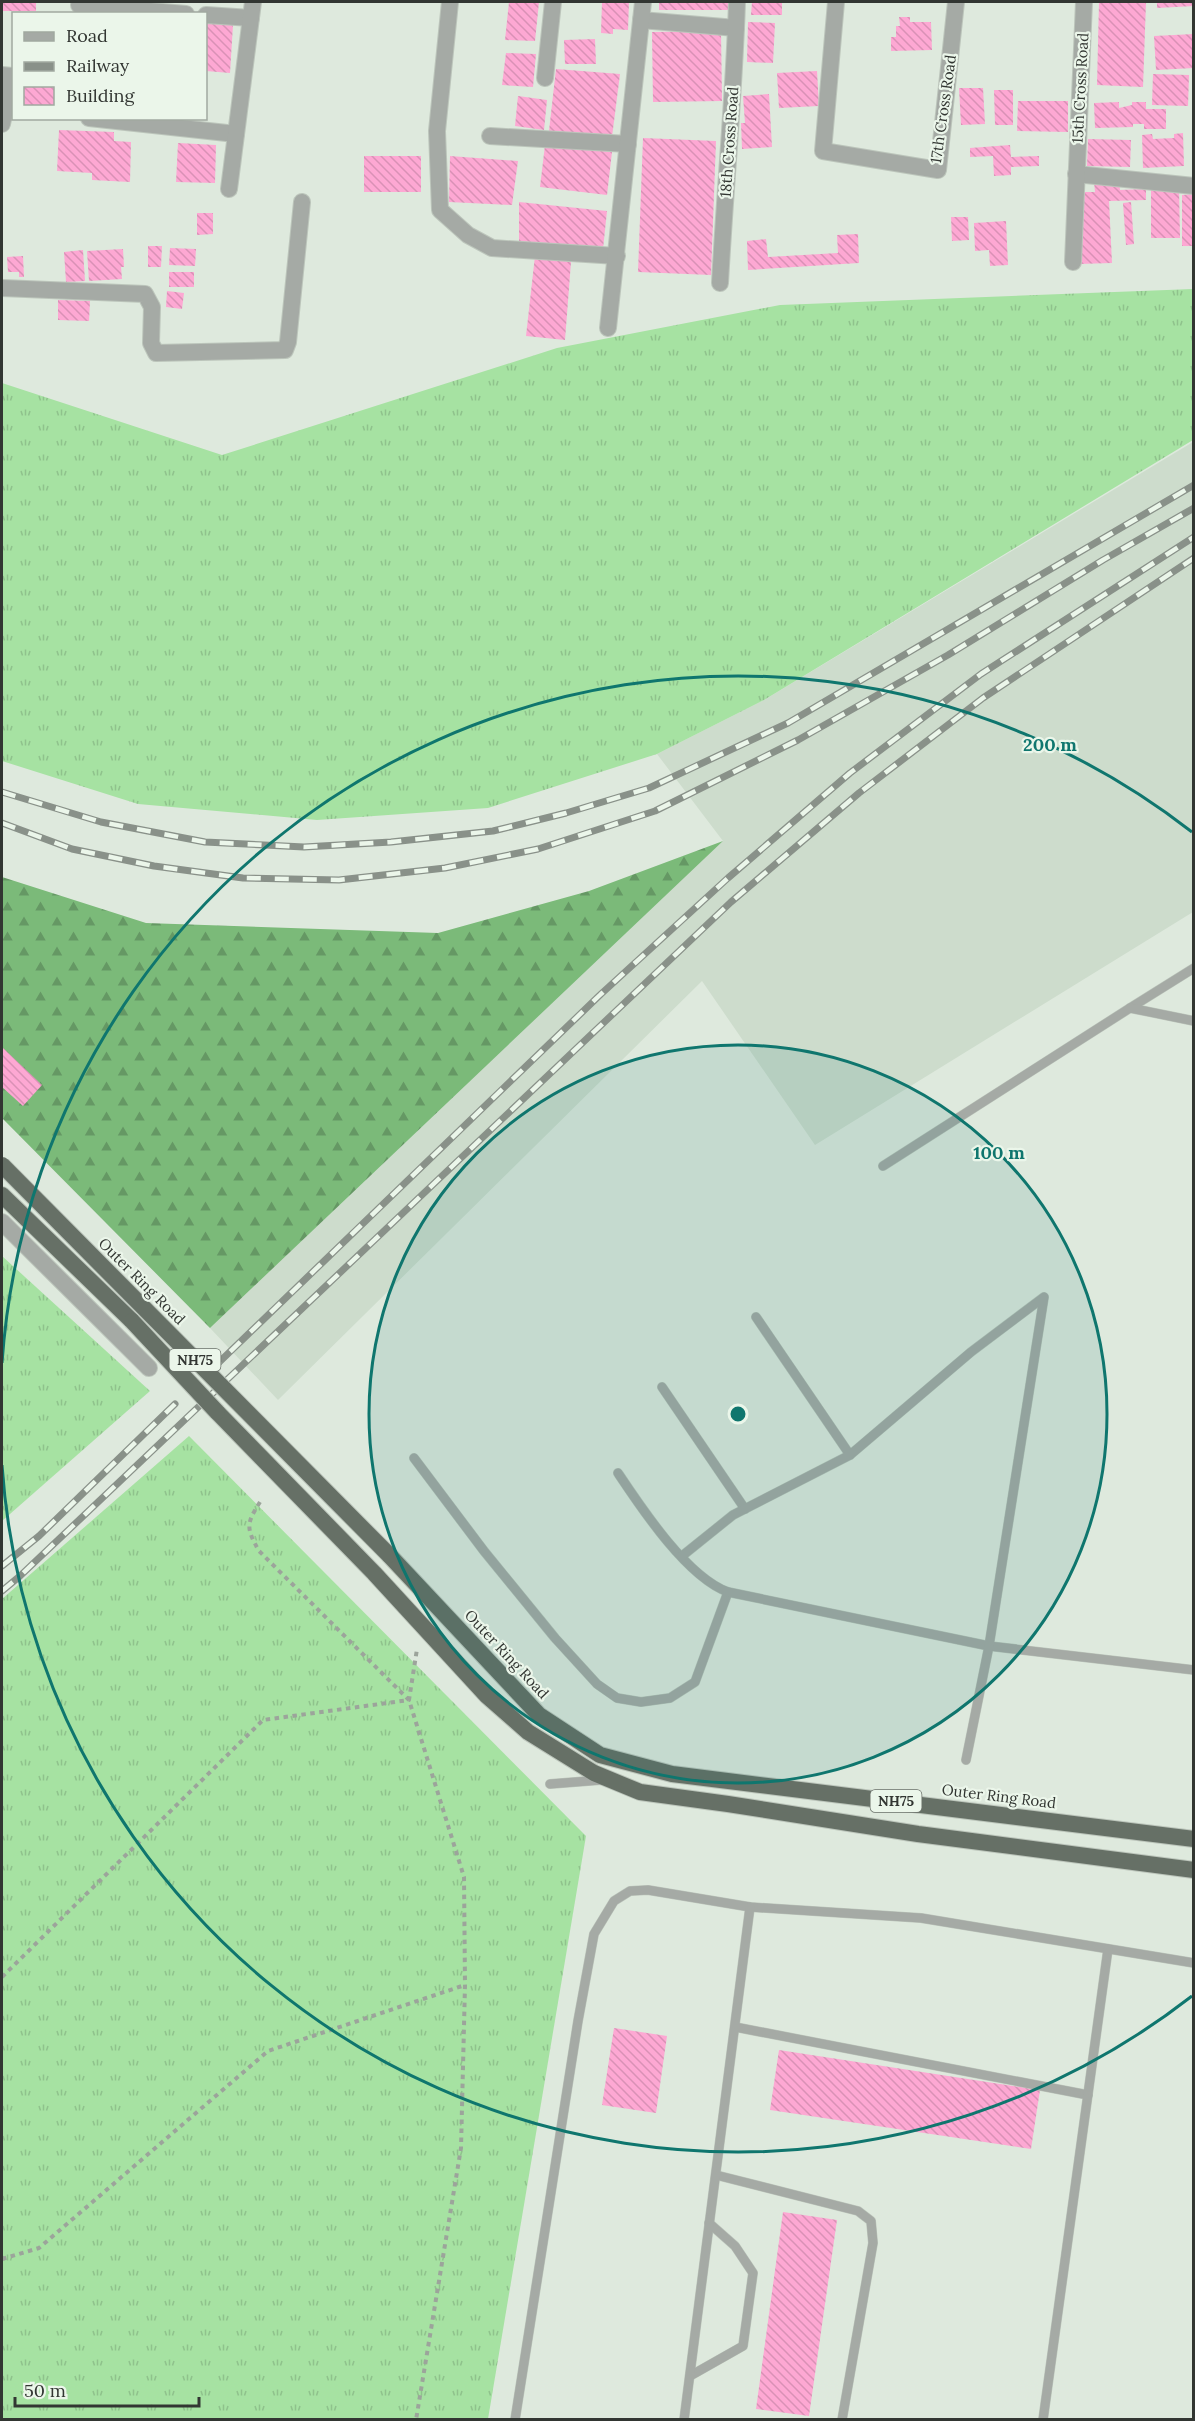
<svg xmlns="http://www.w3.org/2000/svg" width="1195" height="2421" font-family="Lora,serif">
<style>
.built{fill:#cddccc}
.grass{fill:url(#grass-tufts)}
.forest{fill:url(#forest-firs)}
.building{fill:url(#building-back-hatch)}
.lines{fill:none;stroke-linecap:round;stroke-linejoin:round}
.service-casing{stroke:#bcc5bb;stroke-width:10}
.minor-casing{stroke:#bcc5bb;stroke-width:18}
.tertiary-casing{stroke:#bcc5bb;stroke-width:18}
.trunk-casing{stroke:#bcc5bb;stroke-width:18}
.path{stroke:#9ca49b;stroke-width:4;stroke-dasharray:4.5 4.5;stroke-linecap:butt}
.service{stroke:#a5aaa5;stroke-width:9}
.minor{stroke:#a5aaa5;stroke-width:16}
.tertiary{stroke:#a5aaa5;stroke-width:16}
.trunk{stroke:#667066;stroke-width:16}
.rail-casing{stroke:#899189;stroke-width:7}
.rail{stroke:#ebf6ea;stroke-width:4.5;stroke-dasharray:14;stroke-linecap:butt}
.trunk-bridge-casing{stroke:#bcc5bb;stroke-width:18;stroke-linecap:butt}
.trunk-bridge{stroke:#667066;stroke-width:16}
.ring{fill:none;stroke:#0f766e;stroke-width:3}
.labels{text-anchor:middle;dominant-baseline:central;stroke-width:4.5;stroke-linejoin:round;paint-order:stroke}
.shield{fill:#ebf6ea;stroke:#6a7069;stroke-width:1.5}
.shield-label{font-size:14px;font-weight:bold;fill:#323632}
.street-label{font-size:15px;fill:#323632;stroke:#ebf6ea}
.centre{fill:#0f766e;stroke:#ebf6ea;stroke-width:3}
.ring-label{font-size:18px;text-anchor:middle;font-weight:bold;fill:#0f766e;stroke:#ebf6ea;stroke-width:4.5;stroke-linejoin:round;paint-order:stroke}
</style>
<defs>
<pattern id="grass-tufts" width="24" height="20" patternUnits="userSpaceOnUse" patternTransform="scale(1.5)"><rect width="24" height="20" fill="#a6e2a2"/><path d="M3 7l-1-3M5 7V3M7 7l1-3M15 17l-1-3M17 17v-4M19 17l1-3" fill="none" stroke="#8fc28c"/></pattern>
<pattern id="forest-firs" width="22" height="20" patternUnits="userSpaceOnUse" patternTransform="scale(1.5)"><rect width="22" height="20" fill="#7bba79"/><path d="M5 1l3.5 6h-7zM16 11l3.5 6h-7z" fill="#659864"/></pattern>
<pattern id="building-back-hatch" width="6" height="6" patternUnits="userSpaceOnUse" patternTransform="scale(1.5)"><rect width="6" height="6" fill="#fda8d3"/><path d="M-1 5l2 2M0 0l6 6M5-1l2 2" fill="none" stroke="#d991b6"/></pattern>
</defs>
<rect width="100%" height="100%" fill="#dee9dd"/>
<polygon class="built" points="1193,442 1193,912 815,1145 702,981 278,1400 210,1328 723,841 657,754 764,700"/>
<g class="grass">
<polygon points="1193,289 1193,440 764,700 657,754 488,808 317,820 138,804 2,761 2,383 222,455 557,348 780,305"/>
<polygon points="2,1256 150,1391 2,1521"/>
<polygon points="189,1436 586,1836 488,2419 2,2419 2,1599"/>
</g>
<polygon class="forest" points="723,841 210,1328 2,1118 2,877 146,923 438,933 589,891"/>
<g class="building">
<rect x="2" y="2" width="34" height="9"/>
<polygon points="509,2 539,2 535,41 505,40"/>
<polygon points="602,2 629,2 628,30 613,29 613,34 601,33"/>
<rect x="659" y="2" width="73" height="8"/>
<polygon points="752,2 782,2 782,15 751,15"/>
<polygon points="1099,2 1146,2 1143,87 1097,85"/>
<polygon points="1157,2 1194,2 1194,6 1157,8"/>
<polygon points="899,17 910,17 910,22 931,22 932,50 891,51 891,37 896,37 896,26 900,26"/>
<polygon points="748,22 775,23 773,63 747,62"/>
<polygon points="206,23 233,25 230,73 206,71"/>
<polygon points="721,31 722,101 653,102 652,32"/>
<polygon points="1194,34 1194,68 1156,70 1154,36"/>
<polygon points="595,39 596,64 565,64 564,40"/>
<polygon points="506,53 536,54 533,87 502,85"/>
<polygon points="556,69 620,74 612,137 549,131"/>
<polygon points="817,71 819,106 779,108 777,73"/>
<polygon points="1153,74 1189,75 1188,106 1152,105"/>
<polygon points="959,88 983,88 985,124 961,125"/>
<polygon points="994,90 1013,90 1013,125 995,125"/>
<polygon points="769,94 772,147 742,149 741,123 745,123 743,96"/>
<polygon points="518,96 547,100 544,130 515,126"/>
<polygon points="1018,101 1068,101 1068,132 1017,131"/>
<polygon points="1119,102 1119,108 1132,105 1132,102 1146,102 1146,109 1166,109 1166,129 1144,129 1144,124 1133,124 1133,127 1095,128 1094,103"/>
<polygon points="59,130 114,132 114,141 131,142 130,182 92,180 92,173 57,171"/>
<polygon points="1183,133 1184,166 1143,168 1142,135 1152,134 1153,139 1174,138 1174,134"/>
<polygon points="643,138 716,141 711,275 638,272"/>
<polygon points="1088,139 1131,140 1130,167 1087,166"/>
<polygon points="178,143 216,145 215,183 176,182"/>
<polygon points="545,145 612,152 607,195 540,187"/>
<polygon points="1010,145 1011,157 1039,156 1039,166 1011,167 1011,175 994,176 993,156 970,157 970,148"/>
<rect x="364" y="156" width="57" height="36"/>
<polygon points="450,156 518,161 512,205 449,202"/>
<polygon points="1119,181 1120,190 1146,189 1146,200 1109,201 1112,263 1079,264 1076,192 1095,192 1094,182"/>
<polygon points="1151,187 1179,187 1180,238 1151,238"/>
<polygon points="1194,194 1194,246 1182,246 1182,195"/>
<polygon points="519,202 607,211 603,249 519,243"/>
<polygon points="1131,202 1134,244 1126,245 1123,203"/>
<polygon points="197,213 213,213 213,234 197,235"/>
<polygon points="951,217 968,217 969,240 952,241"/>
<polygon points="1006,221 1008,265 990,266 989,250 975,251 974,223"/>
<polygon points="858,234 859,263 748,270 747,241 766,239 768,257 838,253 837,235"/>
<polygon points="148,246 162,246 161,267 148,267"/>
<polygon points="170,248 196,249 195,266 169,265"/>
<polygon points="123,249 124,267 121,267 122,279 89,281 87,251"/>
<polygon points="83,250 85,281 66,282 64,252"/>
<polygon points="23,256 24,277 19,277 19,272 8,272 7,257"/>
<polygon points="535,256 571,262 565,340 526,336"/>
<rect x="169" y="272" width="25" height="15"/>
<polygon points="167,291 184,293 182,309 166,307"/>
<polygon points="58,300 90,301 89,321 58,320"/>
<polygon points="2,1047 42,1085 23,1106 2,1087"/>
<polygon points="614,2028 667,2036 656,2113 602,2105"/>
<polygon points="779,2050 1040,2090 1031,2149 770,2110"/>
<polygon points="783,2212 837,2220 809,2416 756,2409"/>
</g>
<g class="lines">
<g class="service-casing">
<g id="service">
<polyline points="1130,1008 1194,968"/>
<polyline points="883,1166 1130,1008 1194,1021"/>
<polyline points="756,1317 850,1455"/>
<polyline points="662,1387 745,1509"/>
<polyline points="414,1458 484,1551 555,1638 597,1684 617,1698 641,1702 670,1698 695,1682 728,1592"/>
<path d="M618,1473C642,1509 687,1577 728,1592L989,1646L1194,1670"/>
<polyline points="682,1556 733,1515 850,1455 971,1352 1044,1297 989,1646 966,1760"/>
<polyline points="550,1784 601,1780"/>
<polyline points="735,2027 1088,2095"/>
<polyline points="716,2175 858,2211 871,2221 873,2243 842,2420"/>
<polyline points="690,2376 743,2346 753,2273 735,2246 709,2223"/>
<polyline points="515,2420 578,2021 594,1934 614,1901 630,1891 648,1890 750,1907 921,1918 1194,1963"/>
<polyline points="684,2420 750,1907"/>
<polyline points="1043,2420 1108,1949"/>
</g>
</g>
<g class="minor-casing">
<g id="minor">
<polyline points="450,2 437,131 440,210 468,235 492,248 617,256"/>
<polyline points="836,2 823,151 938,170 956,2"/>
<polyline points="79,5 186,14"/>
<polyline points="206,15 251,18"/>
<polyline points="641,20 736,28"/>
<polyline points="2,75 12,76 2,124"/>
<polyline points="545,78 553,2"/>
<polyline points="89,118 236,134"/>
<polyline points="490,136 628,144"/>
<polyline points="1076,174 1194,186"/>
<polyline points="229,189 253,2"/>
<polyline points="1073,262 1084,2"/>
<path d="M720,283C725,189 734,96 737,2"/>
<polyline points="2,288 145,294 152,307 151,343 156,353 285,350 288,342 302,202"/>
<polyline points="608,328 643,2"/>
</g>
</g>
<g class="tertiary-casing">
<polyline id="tertiary" points="2,1222 149,1368"/>
</g>
<g class="trunk-casing">
<g id="trunk">
<polyline points="2,1195 132,1321"/>
<polyline points="217,1412 374,1573 487,1696 528,1732 594,1773 640,1792 728,1804 918,1834 1194,1870"/>
<polyline points="389,1555 539,1715 600,1755 672,1774 1194,1839"/>
</g>
</g>
<g class="path">
<path d="M260,1502C246,1524 246,1528 259,1551L409,1700L464,1877L465,1985L461,2148L416,2420"/>
<polyline points="2,1977 263,1720 409,1700 417,1649"/>
<polyline points="2,2259 39,2248 268,2051 465,1985"/>
</g>
<use href="#service" class="service"/>
<use href="#minor" class="minor"/>
<use href="#tertiary" class="tertiary"/>
<use href="#trunk" class="trunk"/>
<g class="rail-casing">
<g id="rail">
<polyline points="2,792 101,822 205,842 304,847 391,842 493,831 566,813 649,788 788,723 1194,485"/>
<polyline points="2,823 72,849 154,866 243,878 339,880 445,868 538,849 655,811 798,740 948,655 1103,560 1194,508"/>
<polyline points="210,1371 601,994 728,878 850,773 981,674 1194,537"/>
<polyline points="2,1566 39,1536 175,1404"/>
<polyline points="2,1591 20,1576 731,902 859,793 983,698 1194,558"/>
</g>
</g>
<use href="#rail" class="rail"/>
<g class="trunk-bridge-casing">
<g id="trunk-bridge">
<polyline points="2,1165 389,1555"/>
<polyline points="132,1321 217,1412"/>
</g>
</g>
<use href="#trunk-bridge" class="trunk-bridge"/>
</g>
<circle cx="738" cy="1414" r="369" fill="#0f766e" fill-opacity=".12"/>
<g class="ring">
<circle cx="738" cy="1414" r="369"/>
<path d="M1192 1996A738 738 0 0 1 2 1465M2 1363A738 738 0 0 1 1192 832"/>
</g>
<g class="labels">
<g class="shield">
<rect x="169.5" y="1349" width="51" height="22" rx="4.5"/>
<rect x="870.5" y="1790" width="51" height="22" rx="4.5"/>
</g>
<g class="shield-label">
<text x="195" y="1360">NH75</text>
<text x="896" y="1801">NH75</text>
</g>
<g class="street-label">
<text transform="translate(1080 88) rotate(-87)">15th Cross Road</text>
<text transform="translate(943 109) rotate(-82)">17th Cross Road</text>
<text transform="translate(729 142) rotate(-86)">18th Cross Road</text>
<text transform="translate(142 1281) rotate(45)">Outer Ring Road</text>
<text transform="translate(507 1654) rotate(47)">Outer Ring Road</text>
<text transform="translate(999 1796) rotate(7)">Outer Ring Road</text>
</g>
</g>
<circle cx="738" cy="1414" r="9" class="centre"/>
<g class="ring-label">
<text x="1050" y="751">200 m</text>
<text x="999" y="1159">100 m</text>
</g>
<rect width="1195" height="2421" fill="none" stroke="#323632" stroke-width="6"/>
<rect x="12" y="12" width="195" height="108" fill="#ebf6ea" stroke="#a1a9a0" stroke-width="1.5"/>
<rect x="24" y="32" width="30" height="9" fill="#a5aaa5" stroke="#a1a9a0" stroke-width="1.5"/>
<text x="66" y="42" font-size="18" fill="#323632">Road</text>
<rect x="24" y="62" width="30" height="9" fill="#899189" stroke="#a1a9a0" stroke-width="1.5"/>
<text x="66" y="72" font-size="18" fill="#323632">Railway</text>
<rect x="24" y="87" width="30" height="18" fill="url(#building-back-hatch)" stroke="#a1a9a0" stroke-width="1.5"/>
<text x="66" y="102" font-size="18" fill="#323632">Building</text>
<path d="M15 2397v9h184v-9" fill="none" stroke="#323632" stroke-width="3"/>
<text x="24" y="2397" font-size="18" fill="#323632" stroke="#ebf6ea" stroke-width="4.5" paint-order="stroke">50 m</text>
</svg>
